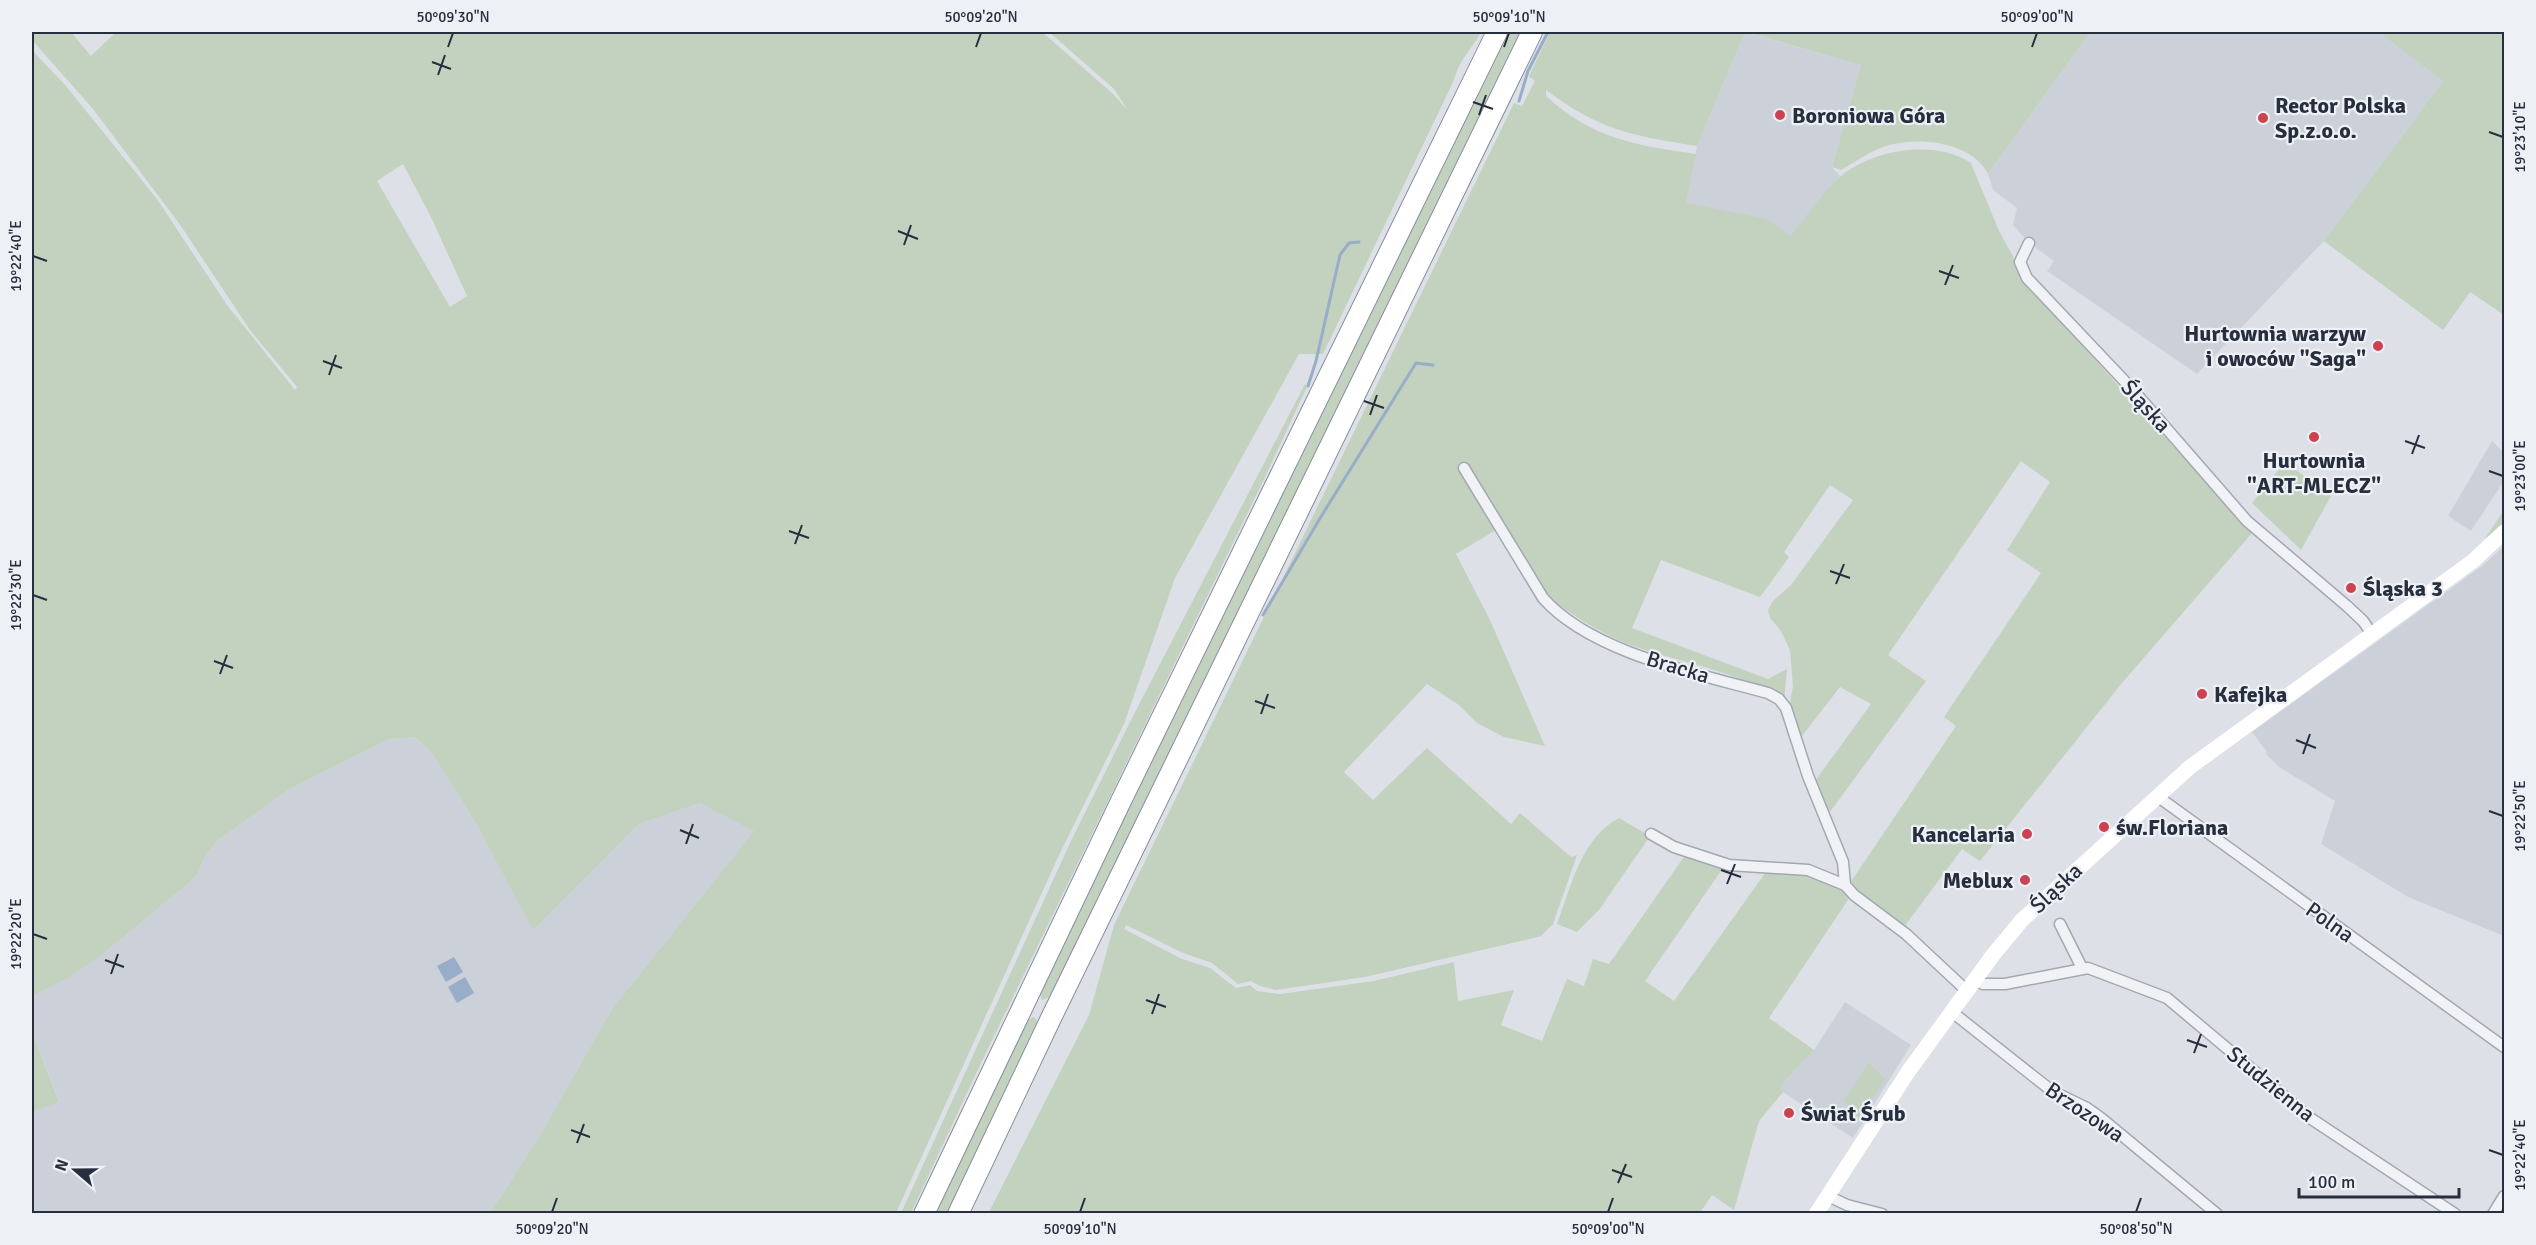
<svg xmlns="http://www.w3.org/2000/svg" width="2536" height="1245" font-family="Signika,sans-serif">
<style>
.built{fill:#ccd0d9}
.green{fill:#c3d1bf;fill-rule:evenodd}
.water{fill:#98adc8}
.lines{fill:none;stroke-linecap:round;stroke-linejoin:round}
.stream{stroke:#98adc8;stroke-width:3}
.street-casing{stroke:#a3a8b1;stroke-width:13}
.highway-casing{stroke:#858e9e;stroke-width:22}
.street{stroke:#f0f2f6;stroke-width:10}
.secondary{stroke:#fff;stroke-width:15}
.highway{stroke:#fff;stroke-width:20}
.ticks{fill:none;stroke:#272e3e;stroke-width:2}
.poi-dot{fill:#cd4251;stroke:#edf0f5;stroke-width:2}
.labels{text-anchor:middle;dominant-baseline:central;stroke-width:4.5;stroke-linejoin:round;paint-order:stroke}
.poi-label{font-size:22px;font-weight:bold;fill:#272e3e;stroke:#edf0f5;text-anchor:start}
.street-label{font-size:22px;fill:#272e3e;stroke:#edf0f5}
.neatline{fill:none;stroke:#272e3e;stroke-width:2}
.ticks-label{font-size:15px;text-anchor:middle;fill:#272e3e}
</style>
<rect width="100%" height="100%" fill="#dde1e7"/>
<g class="built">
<polygon points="1745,32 1861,65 1832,167 1840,176 1790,236 1686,203 1697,146"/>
<polygon points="2090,32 2380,32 2443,81 2324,241 2197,374 2047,271 2054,261 2029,243 2013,225 2017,208 1993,190 1988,174"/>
<polygon points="2492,441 2504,453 2504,481 2471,531 2448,516"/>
<polygon points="2504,546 2504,936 2408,897 2321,844 2335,801 2279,767 2266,754 2267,752 2252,732 2482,566"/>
<polygon points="415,737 432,753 477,825 533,929 639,824 700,803 755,830 612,1009 537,1140 490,1213 32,1213 32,1111 59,1101 32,1032 32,996 72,976 103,954 191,881 197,875 205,856 217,841 291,788 389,739"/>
<polygon points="1845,1002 1911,1045 1853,1138 1783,1092 1780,1086 1814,1050"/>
</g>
<g class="green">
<path d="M32,32H71L91,56L116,32H1042L1111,92L1127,109L1114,89L1049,32H1481C1472,49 1458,61 1454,80L1323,354H1299L1175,578L1124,724L1060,853L896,1213H490L537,1140L612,1009L754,831L700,803L639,824L533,930L477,825L432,753L415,737L389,739L291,788L217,841L205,856L197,875L191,881L103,954L72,976L32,996V50L66,86L157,199L227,305L295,390L297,387L250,330L181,226L93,109L32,40ZM403,164L431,217L467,296L450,307L377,181Z"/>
<polygon points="1505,32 1524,32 1055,995 1042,1000 1038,989"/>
<path d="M1550,32H1745L1697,146C1633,136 1599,130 1546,90V96C1593,139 1635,145 1696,154L1686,203L1767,219L1790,236C1805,219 1824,190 1841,176C1873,149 1936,139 1971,163L1999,231L2016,262L2021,278L2252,533L2122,683L1980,861L1962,849L1904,927L1865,900L1850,883L1956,726L1944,717L2041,573L2007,550L2050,482L2021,461L1888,655L1926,681L1827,816L1815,781L1871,704L1840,687L1799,740L1789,708L1793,686L1790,650L1781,631L1770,618L1768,610L1773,601L1791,585L1853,500L1830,485L1784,552L1789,557L1760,597L1661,560L1632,628L1768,679L1787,669L1784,701C1738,670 1679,663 1628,644C1601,634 1579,618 1555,603L1551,597L1541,601L1496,530L1456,554L1490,620L1545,746L1504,737L1477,723L1459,705L1427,684L1344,772L1373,800L1427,748L1511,824L1520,813L1571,857L1577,855L1553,924L1541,936L1521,941L1365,977L1276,990L1260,986L1251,981L1238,984L1212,963L1183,953L1126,925L1124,929L1182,959L1210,968L1236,988L1250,985L1257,991L1280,994L1374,981L1454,962L1458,1001L1514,990L1501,1025L1542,1041L1567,979L1584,986L1593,959L1609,964L1686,854L1725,865L1645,981L1674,1001L1768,869C1796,871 1830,874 1850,897L1769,1018L1814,1050L1780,1086L1783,1092L1759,1121L1734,1210L1712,1195L1699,1214H988L1089,1015L1114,925L1514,103L1522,106L1535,81L1529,76Z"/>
<path d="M1746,32H2090L1988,174C1972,142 1919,136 1886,146C1870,151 1855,162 1841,170L1832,167L1861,65Z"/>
<polygon points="2379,32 2504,32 2504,315 2470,292 2443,330 2324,241 2443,81"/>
<polygon points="1305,384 1307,387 1265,477 982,1061 911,1213 901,1213 1070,843 1131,720"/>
<polygon points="2285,462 2331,496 2301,550 2252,503"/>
<polygon points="2504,510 2504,523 2491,537 2486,537"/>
<path d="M1619,818L1650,836L1599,910L1577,932L1557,924C1571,887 1581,838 1619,818Z"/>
<polygon points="1034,1017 1037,1021 1037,1031 951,1213 932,1214 1023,1022"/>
<polygon points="32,1032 59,1102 32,1111"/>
<polygon points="1869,1063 1885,1079 1859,1120 1844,1100"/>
</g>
<g class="water">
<polygon points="454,957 463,972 446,982 437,966"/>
<polygon points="465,977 474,993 457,1003 448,987"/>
</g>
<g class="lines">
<g class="stream">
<polyline points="1519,101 1528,71 1548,32"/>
<polyline points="1308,386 1316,361 1340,255 1349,243 1359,242"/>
<polyline points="1263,615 1319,520 1416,363 1433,365"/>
</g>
<g class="street-casing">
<g id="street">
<polyline points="2029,243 2020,262 2027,278 2133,390 2247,521 2347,606 2363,621 2372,634"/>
<path d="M1464,468L1543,598C1591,653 1699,674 1768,693L1779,699L1786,708L1808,776L1843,862L1845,885L1854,895L1906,934L1967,991"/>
<polyline points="2157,796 2504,1047"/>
<polyline points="1651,834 1674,847 1729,865 1808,870 1845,885"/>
<polyline points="2060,924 2082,968"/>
<polyline points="1975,980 1983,984 2005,984 2088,968 2167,998 2310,1118 2455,1214"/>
<polyline points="1952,1012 2052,1091 2087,1108 2101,1118 2217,1214"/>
<polyline points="1828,1196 1847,1205 1882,1214"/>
<polyline points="2493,1214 2504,1196"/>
</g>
</g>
<g class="highway-casing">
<g id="highway">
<polyline points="924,1214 1120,803 1497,32"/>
<polyline points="958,1214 1052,1016 1532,32"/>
</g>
</g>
<use href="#street" class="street"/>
<polyline class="secondary" points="1816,1214 1908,1072 1993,955 2022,920 2190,767 2473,561 2504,532"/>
<use href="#highway" class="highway"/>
</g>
<path class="ticks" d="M448,47L453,33M976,47L981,33M1504,47L1509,33M2032,47L2037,33M432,62L451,69M438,75L445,55M1473,102L1493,109M1479,115L1486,95M2489,132L2503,137M898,231L918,239M904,245L911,225M33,256L47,261M1939,271L1959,278M1945,285L1953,265M323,361L342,368M329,375L336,355M1364,401L1384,408M1370,415L1377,395M2405,441L2425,448M2412,454L2419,435M2489,471L2503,476M789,531L809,538M795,544L802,525M1830,571L1850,578M1836,584L1844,564M33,595L47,600M214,661L233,668M220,674L227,655M1255,701L1275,708M1261,714L1268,694M2296,740L2316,748M2303,754L2310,734M2489,811L2503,816M680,830L699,838M686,844L693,824M1721,870L1741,877M1727,884L1735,864M33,934L47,939M105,960L124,967M111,974L118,954M1146,1000L1166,1007M1152,1014L1159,994M2187,1040L2207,1047M2194,1053L2201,1034M571,1130L590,1137M577,1143L584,1124M2489,1150L2503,1155M1612,1170L1632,1177M1618,1183L1626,1164M552,1212L557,1198M1080,1212L1085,1198M1608,1212L1613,1198M2136,1212L2141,1198"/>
<g class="poi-dot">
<circle cx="1780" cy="115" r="6"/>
<circle cx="2263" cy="118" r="6"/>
<circle cx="2378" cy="346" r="6"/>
<circle cx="2314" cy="437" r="6"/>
<circle cx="2351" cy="588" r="6"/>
<circle cx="2202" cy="694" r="6"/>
<circle cx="2104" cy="827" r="6"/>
<circle cx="2027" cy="834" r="6"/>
<circle cx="2025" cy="880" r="6"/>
<circle cx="1789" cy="1113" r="6"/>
</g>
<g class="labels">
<g class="poi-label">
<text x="2275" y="105">Rector Polska<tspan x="2275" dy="25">Sp.z.o.o.</tspan></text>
<text x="1792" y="115">Boroniowa Góra</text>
<text x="2366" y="333" text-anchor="end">Hurtownia warzyw<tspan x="2366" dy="25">i owoców "Saga"</tspan></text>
<text x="2314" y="460" text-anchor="middle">Hurtownia<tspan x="2314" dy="25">"ART-MLECZ"</tspan></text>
<text x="2363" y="588">Śląska 3</text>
<text x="2214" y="694">Kafejka</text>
<text x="2116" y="827">św.Floriana</text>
<text x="2015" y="834" text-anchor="end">Kancelaria</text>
<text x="2013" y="880" text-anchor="end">Meblux</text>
<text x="1801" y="1113">Świat Śrub</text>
</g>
<g class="street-label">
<text transform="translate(2146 406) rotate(48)">Śląska</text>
<text transform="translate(1678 667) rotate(17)">Bracka</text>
<text transform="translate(2056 888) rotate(-43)">Śląska</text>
<text transform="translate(2330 922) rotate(35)">Polna</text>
<text transform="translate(2271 1084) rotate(39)">Studzienna</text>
<text transform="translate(2085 1112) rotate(34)">Brzozowa</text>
</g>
</g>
<rect width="2536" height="1245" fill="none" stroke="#edf0f5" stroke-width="66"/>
<g transform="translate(75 1170) rotate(290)" stroke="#edf0f5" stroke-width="4.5" paint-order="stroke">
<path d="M0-4.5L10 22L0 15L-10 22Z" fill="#272e3e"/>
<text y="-9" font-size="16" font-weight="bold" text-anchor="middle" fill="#272e3e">N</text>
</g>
<path d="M2299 1188v9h160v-9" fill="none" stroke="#272e3e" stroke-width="3"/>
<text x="2308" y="1188" font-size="18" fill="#272e3e" stroke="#edf0f5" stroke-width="4.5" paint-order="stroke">100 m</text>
<rect x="33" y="33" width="2470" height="1179" class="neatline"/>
<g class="ticks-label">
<text x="453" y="22">50°09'30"N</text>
<text x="981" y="22">50°09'20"N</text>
<text x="1509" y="22">50°09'10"N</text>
<text x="2037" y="22">50°09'00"N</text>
<text transform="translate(2520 137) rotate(-90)" y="5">19°23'10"E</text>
<text transform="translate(16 256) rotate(-90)" y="5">19°22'40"E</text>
<text transform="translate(2520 476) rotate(-90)" y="5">19°23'00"E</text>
<text transform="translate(16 595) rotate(-90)" y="5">19°22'30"E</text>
<text transform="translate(2520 816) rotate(-90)" y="5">19°22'50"E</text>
<text transform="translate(16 934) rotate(-90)" y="5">19°22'20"E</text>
<text transform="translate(2520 1155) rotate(-90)" y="5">19°22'40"E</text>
<text x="552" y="1234">50°09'20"N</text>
<text x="1080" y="1234">50°09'10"N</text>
<text x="1608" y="1234">50°09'00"N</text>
<text x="2136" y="1234">50°08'50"N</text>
</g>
</svg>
